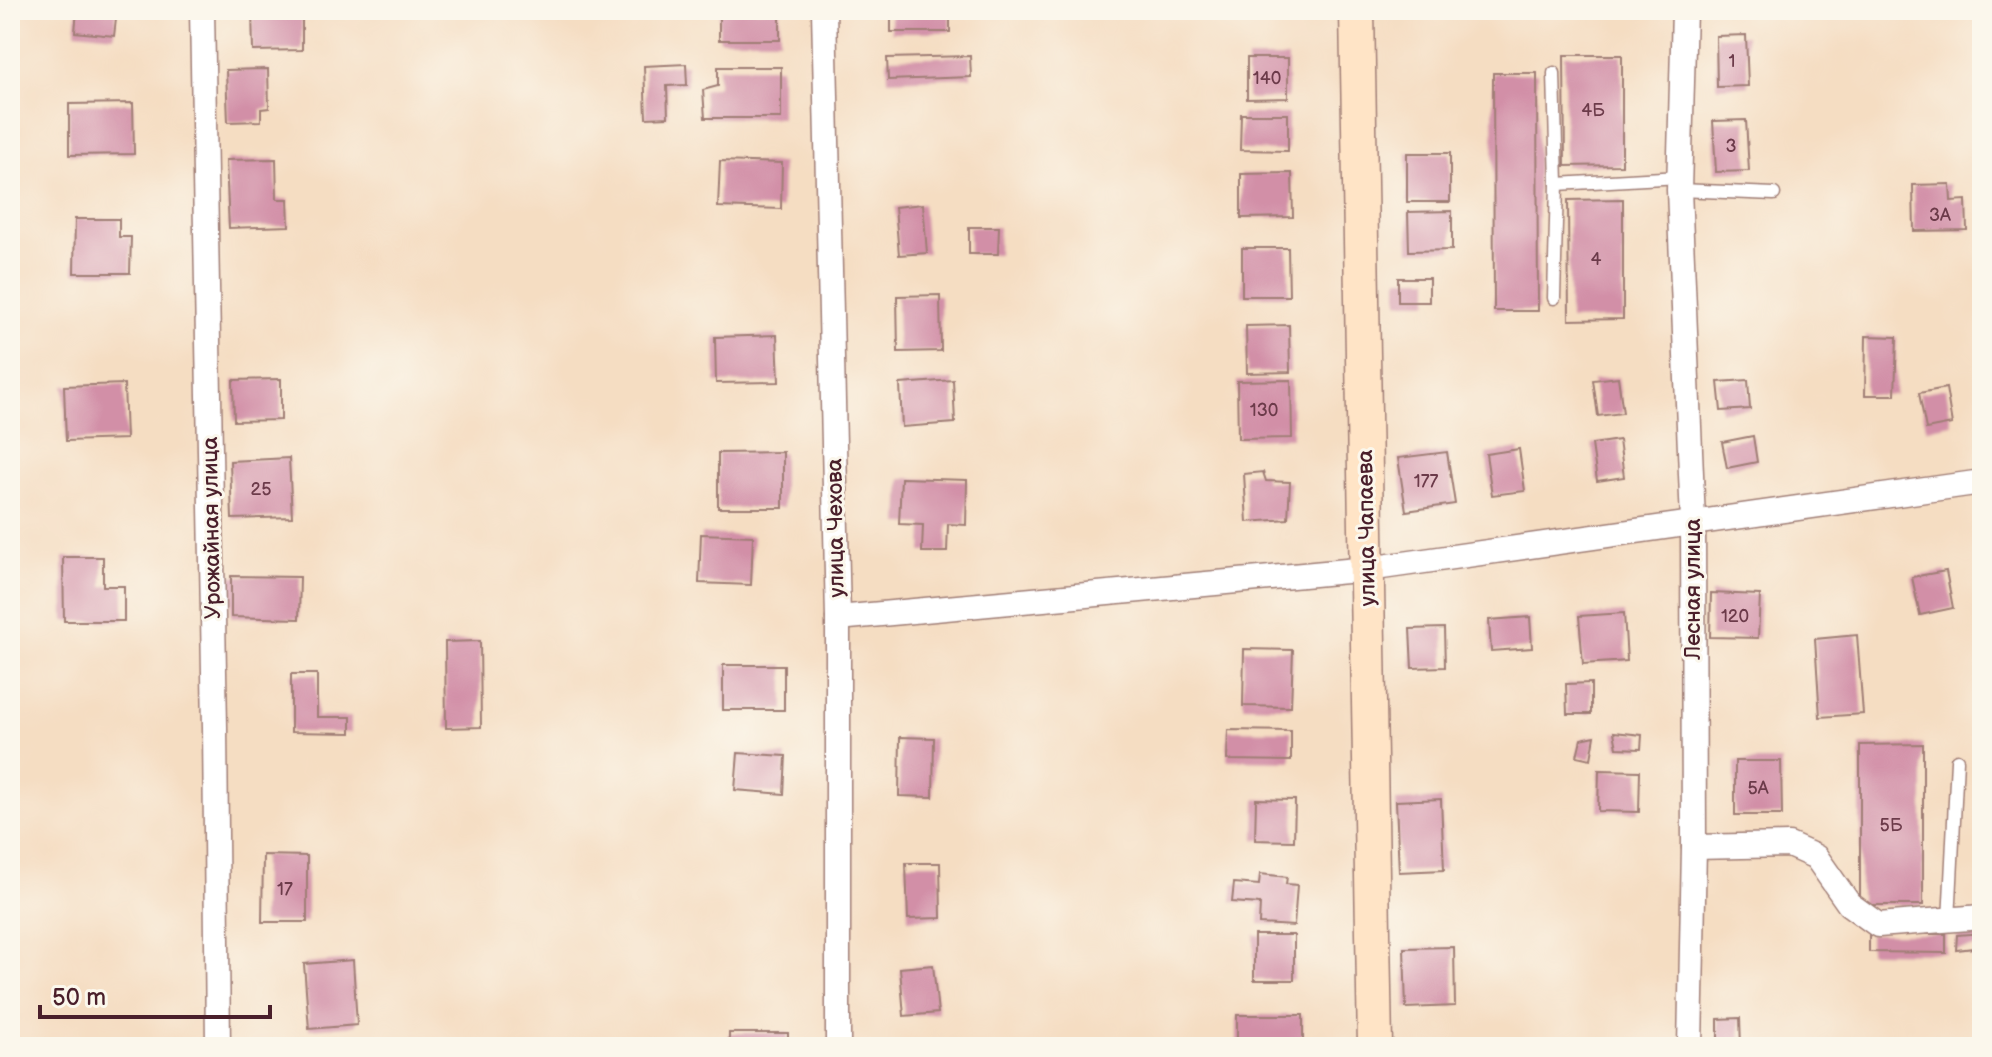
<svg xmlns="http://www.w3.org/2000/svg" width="1992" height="1057" font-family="'Balsamiq Sans',sans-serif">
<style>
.building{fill:#d28fa7}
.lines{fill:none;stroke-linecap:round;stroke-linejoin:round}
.lane-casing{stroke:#a07e76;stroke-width:15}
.street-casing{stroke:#a07e76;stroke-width:27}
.secondary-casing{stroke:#a07e76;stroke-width:37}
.lane{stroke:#fff;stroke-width:12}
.street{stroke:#fff;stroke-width:24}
.secondary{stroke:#ffe4c6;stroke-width:34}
.labels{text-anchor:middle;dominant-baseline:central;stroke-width:6;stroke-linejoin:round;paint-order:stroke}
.number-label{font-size:18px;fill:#6c3b4a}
.street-label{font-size:22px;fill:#4a1f2b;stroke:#fbf7ec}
</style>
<rect width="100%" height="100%" fill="#fbf7ec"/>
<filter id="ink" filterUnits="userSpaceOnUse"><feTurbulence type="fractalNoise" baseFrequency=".0125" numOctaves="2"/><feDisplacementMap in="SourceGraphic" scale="16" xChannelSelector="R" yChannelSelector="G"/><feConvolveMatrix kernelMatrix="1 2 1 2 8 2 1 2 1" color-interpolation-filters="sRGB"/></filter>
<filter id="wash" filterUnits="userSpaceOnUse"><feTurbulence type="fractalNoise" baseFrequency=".006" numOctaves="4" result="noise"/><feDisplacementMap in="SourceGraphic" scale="32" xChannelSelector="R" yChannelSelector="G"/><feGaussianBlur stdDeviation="1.8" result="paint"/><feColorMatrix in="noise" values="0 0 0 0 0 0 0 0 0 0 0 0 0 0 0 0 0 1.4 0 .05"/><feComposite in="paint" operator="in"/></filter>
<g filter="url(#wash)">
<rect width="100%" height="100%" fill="#f5ddc2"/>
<g id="blocks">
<g class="building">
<polygon points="77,10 117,10 114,36 75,32"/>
<polygon points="252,10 302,10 302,50 253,51"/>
<rect x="719" y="10" width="61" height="30"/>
<rect x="891" y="10" width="59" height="22"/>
<polygon points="1746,35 1748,86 1717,87 1716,36"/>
<polygon points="1564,55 1622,55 1622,165 1565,166"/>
<polygon points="970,56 971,77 888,80 887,58"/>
<polygon points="1247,58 1288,58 1288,98 1247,99"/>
<polygon points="686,64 687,85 667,86 668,117 646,118 644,66"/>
<polygon points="718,67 781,67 781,118 705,118 703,90 718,86"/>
<polygon points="268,69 269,108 261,109 261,121 228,122 226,70"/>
<polygon points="1493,73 1537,73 1538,311 1494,311"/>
<polygon points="133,103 134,154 69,155 69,104"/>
<polygon points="1241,114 1288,114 1288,151 1240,150"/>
<polygon points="1746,120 1749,171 1716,172 1713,121"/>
<rect x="1407" y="153" width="43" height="49"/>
<polygon points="276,159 277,199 288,199 289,226 229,228 226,160"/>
<polygon points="720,161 782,163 781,209 718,207"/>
<polygon points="1292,173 1293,217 1241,218 1241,174"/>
<polygon points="1950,184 1951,201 1966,200 1967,230 1914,231 1913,185"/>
<polygon points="1623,199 1623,319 1569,320 1568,200"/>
<polygon points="923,204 927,253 899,255 895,207"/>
<polygon points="1452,211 1452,250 1409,251 1408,212"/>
<polygon points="75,219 119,219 119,237 131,237 130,273 74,273"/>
<polygon points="969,227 999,227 998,254 969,254"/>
<polygon points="1242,248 1288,248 1289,296 1242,296"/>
<rect x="1398" y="278" width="31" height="24"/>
<polygon points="940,295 941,351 898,352 897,296"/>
<polygon points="1289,325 1290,372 1247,373 1246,326"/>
<polygon points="777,335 779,382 716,383 715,337"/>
<polygon points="1866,336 1897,337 1895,395 1865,395"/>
<polygon points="1618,377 1623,413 1598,416 1593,380"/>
<polygon points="281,379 281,420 234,421 233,380"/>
<polygon points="953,380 955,423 902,427 900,384"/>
<polygon points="1291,380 1292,438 1238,439 1237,381"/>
<polygon points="1748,380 1750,409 1721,411 1718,382"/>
<polygon points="124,384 126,439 66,441 64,386"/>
<polygon points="1946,388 1952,424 1926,429 1919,393"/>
<polygon points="1753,436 1757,462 1727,468 1722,442"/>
<polygon points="1619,440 1624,477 1597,481 1592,444"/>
<polygon points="1519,449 1525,491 1492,495 1486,454"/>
<polygon points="783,452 783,508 718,508 718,453"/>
<polygon points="1447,452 1455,504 1406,511 1398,458"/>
<polygon points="289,458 292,517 232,519 230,461"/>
<polygon points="1263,472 1266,481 1290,482 1288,519 1247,522 1244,474"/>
<polygon points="901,478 967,480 966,525 948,524 947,552 922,552 923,525 899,524"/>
<polygon points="701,534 753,536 751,585 699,583"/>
<polygon points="63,557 103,557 103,586 124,586 124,621 64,621"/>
<polygon points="1946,571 1953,608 1920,615 1912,577"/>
<polygon points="231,576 300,577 299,619 231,617"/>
<polygon points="1711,593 1760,595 1758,638 1710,637"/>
<polygon points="1624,613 1627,661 1583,664 1579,616"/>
<polygon points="1530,617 1532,648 1491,651 1489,620"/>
<polygon points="1444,628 1445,667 1412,668 1410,629"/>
<polygon points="1857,635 1863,714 1820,717 1815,639"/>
<polygon points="480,641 481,727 446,728 445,642"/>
<polygon points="1244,649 1293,650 1291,707 1243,706"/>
<rect x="723" y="665" width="61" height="45"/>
<polygon points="291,674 317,674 317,717 351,717 351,733 291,732"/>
<polygon points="1591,683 1591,714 1567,714 1566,684"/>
<polygon points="1228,730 1291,731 1291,761 1227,760"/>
<polygon points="1614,732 1642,735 1641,749 1617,748"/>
<polygon points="1595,736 1591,759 1577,756 1581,739"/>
<polygon points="900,737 934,738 933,797 899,796"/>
<polygon points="1923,744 1923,905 1860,905 1860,745"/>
<polygon points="738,753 786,756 784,794 735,790"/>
<polygon points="1735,761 1781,761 1782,815 1735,815"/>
<polygon points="1599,770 1640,771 1639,812 1598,811"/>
<polygon points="1256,799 1295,800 1294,841 1255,840"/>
<polygon points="1441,799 1444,870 1399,872 1396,801"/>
<polygon points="263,855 307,856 307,922 262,922"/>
<polygon points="906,863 940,863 941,918 908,919"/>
<polygon points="1260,874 1287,877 1286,884 1297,885 1294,926 1259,924 1260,904 1232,902 1234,883 1259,885"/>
<polygon points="1982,933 1982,947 1956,950 1957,935"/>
<polygon points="1869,934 1946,934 1946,953 1869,952"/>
<rect x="1254" y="935" width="40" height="45"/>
<polygon points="1454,947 1455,1006 1406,1008 1404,948"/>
<polygon points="353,960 357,1025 309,1029 304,964"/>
<polygon points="933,965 938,1013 904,1016 900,968"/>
<rect x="1237" y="1015" width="66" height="32"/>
<polygon points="1740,1018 1741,1047 1718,1047 1718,1019"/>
<rect x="729" y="1033" width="59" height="14"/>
</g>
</g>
</g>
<g filter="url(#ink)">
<use href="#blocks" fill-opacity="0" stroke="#a07e76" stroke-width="2"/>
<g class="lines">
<g class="lane-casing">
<g id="lane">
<polyline points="1554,73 1557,184 1554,298"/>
<polyline points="1557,184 1680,177"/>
<polyline points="1679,190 1774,194"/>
<polyline points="1949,921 1957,760"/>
</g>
</g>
<g class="street-casing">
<g id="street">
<polyline points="202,10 215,727 218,1047"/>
<polyline points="824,10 838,618 838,1047"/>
<polyline points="1684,10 1679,190 1693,521 1694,847 1690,1047"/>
<polyline points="838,618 1368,569 1982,482"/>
<polyline points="1694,847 1789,845 1816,857 1849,904 1878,925 1982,917"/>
</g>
</g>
<g class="secondary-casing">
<polyline id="secondary" points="1357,10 1375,1047"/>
</g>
<use href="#lane" class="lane"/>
<use href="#street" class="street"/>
<use href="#secondary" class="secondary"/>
</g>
</g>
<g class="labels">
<g class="number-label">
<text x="1732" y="61">1</text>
<text x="1267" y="78">140</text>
<text x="1593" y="110">4Б</text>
<text x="1731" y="146">3</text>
<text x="1940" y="215">3А</text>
<text x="1596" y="259">4</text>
<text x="1264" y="410">130</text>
<text x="1426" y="481">177</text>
<text x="261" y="489">25</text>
<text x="1735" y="616">120</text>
<text x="1758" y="788">5А</text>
<text x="1891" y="825">5Б</text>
<text x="285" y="889">17</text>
</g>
<g class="street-label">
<text transform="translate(212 528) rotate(-91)">Урожайная улица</text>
<text transform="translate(836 528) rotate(-91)">улица Чехова</text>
<text transform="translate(1367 528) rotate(-91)">улица Чапаева</text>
<text transform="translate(1693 589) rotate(-90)">Лесная улица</text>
</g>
</g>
<rect width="1992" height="1057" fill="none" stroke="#fbf7ec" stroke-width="40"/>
<path d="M40 1005v12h230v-12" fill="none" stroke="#4a1f2b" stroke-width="4"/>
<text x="52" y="1005" font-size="24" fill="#4a1f2b" stroke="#fbf7ec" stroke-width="6" paint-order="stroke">50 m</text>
</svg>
